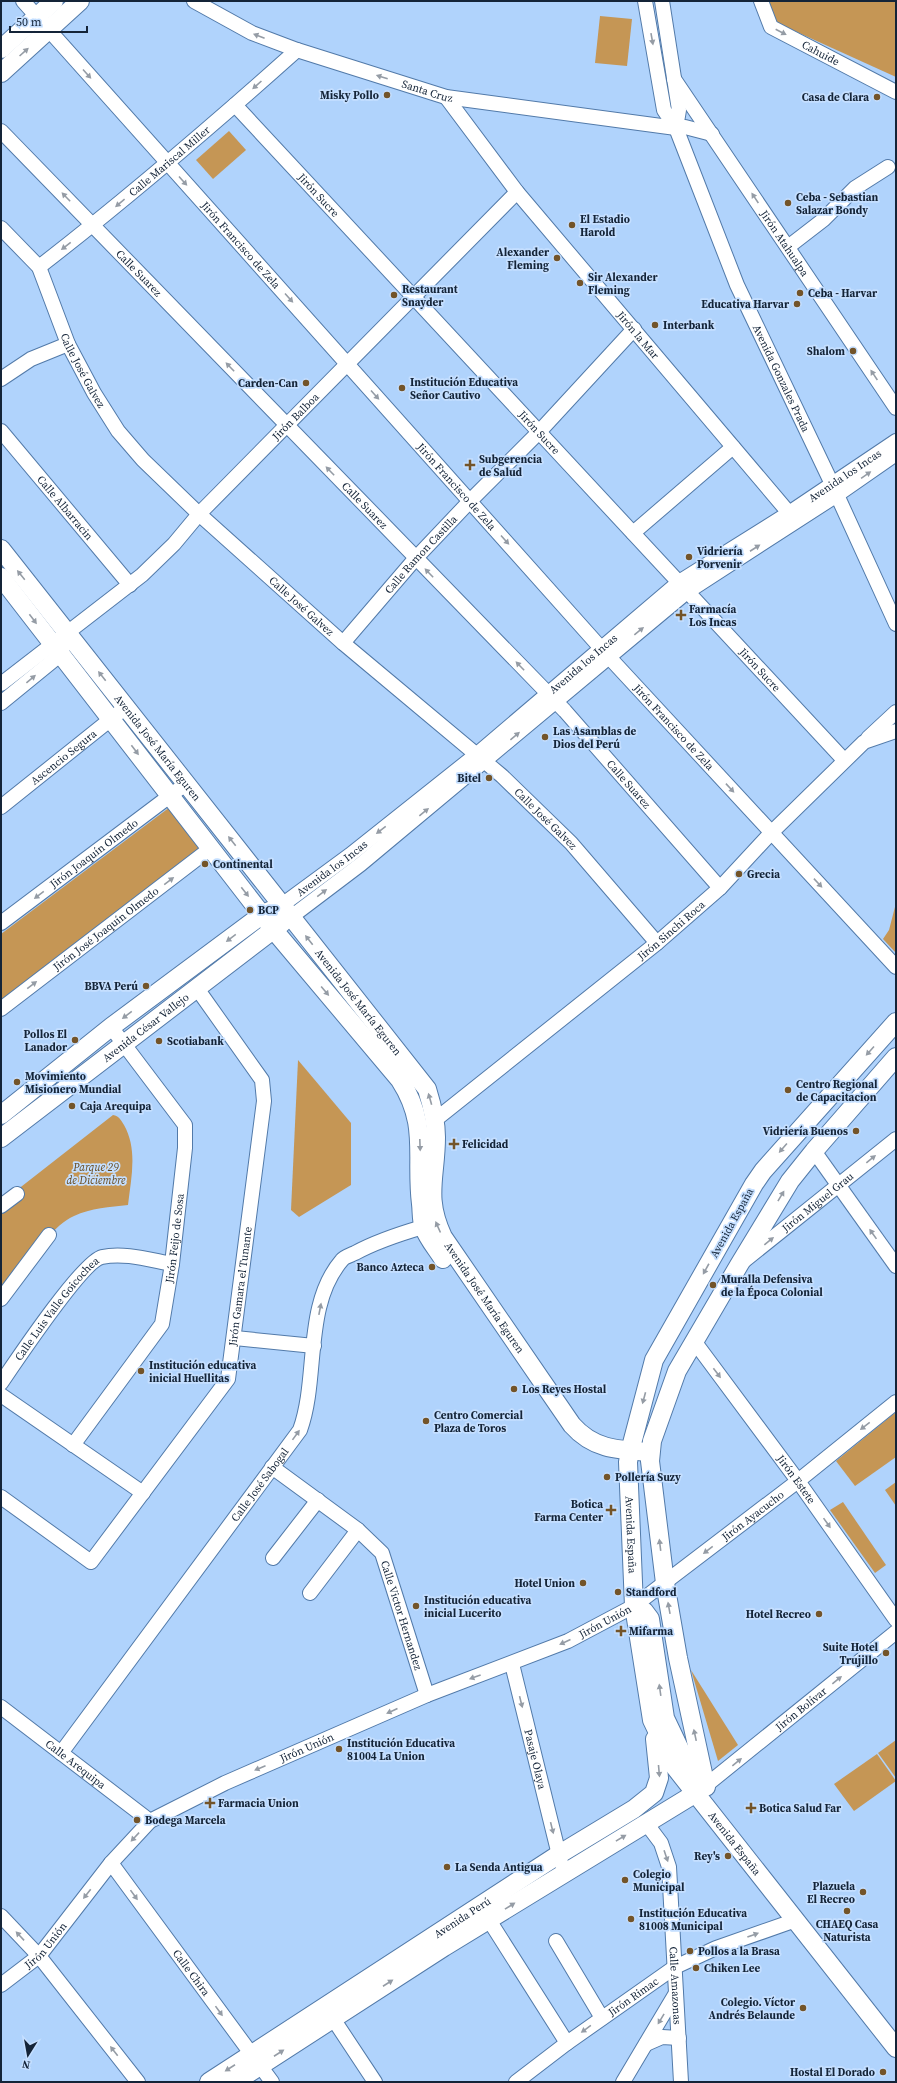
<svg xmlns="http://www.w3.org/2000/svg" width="897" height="2083" font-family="'Source Serif 4',serif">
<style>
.green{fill:#c59655}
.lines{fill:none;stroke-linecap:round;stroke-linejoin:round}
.minor-casing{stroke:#527aa9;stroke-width:16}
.major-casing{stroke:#527aa9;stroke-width:20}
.minor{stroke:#fff;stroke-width:14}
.major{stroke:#fff;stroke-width:18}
.oneway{fill:#959ca5}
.poi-dot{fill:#735429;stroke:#c5dfff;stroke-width:1.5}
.labels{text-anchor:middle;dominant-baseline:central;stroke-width:3.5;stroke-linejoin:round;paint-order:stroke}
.street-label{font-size:11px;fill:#142438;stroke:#c5dfff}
.poi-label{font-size:11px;font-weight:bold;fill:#142438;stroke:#c5dfff;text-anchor:start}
.park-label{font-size:11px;font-style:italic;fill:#664719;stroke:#c5dfff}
</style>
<rect width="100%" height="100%" fill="#b0d3fc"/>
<g class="green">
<polygon points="768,1 896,1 896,77 777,23"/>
<polygon points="600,16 632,19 627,66 595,63"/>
<polygon points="229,131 246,150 213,179 196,160"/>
<polygon points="170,807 203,850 1,1001 1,934"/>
<polygon points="896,903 896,953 883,939 889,930"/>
<polygon points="298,1060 351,1123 351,1185 299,1217 291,1210"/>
<path d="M113,1115C119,1116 121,1120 124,1125C138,1150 131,1178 128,1205C110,1207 91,1208 74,1216C46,1229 20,1275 1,1300V1212L17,1190Z"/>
<polygon points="896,1412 896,1457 855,1486 836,1461"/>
<polygon points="896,1482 896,1506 885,1490"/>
<polygon points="843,1502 886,1565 875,1573 830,1510"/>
<polygon points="691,1670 738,1745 718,1761"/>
<polygon points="896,1740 896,1778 878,1753"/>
<polygon points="877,1754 896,1781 854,1811 834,1784"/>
</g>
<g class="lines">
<g class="minor-casing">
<g id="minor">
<path id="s1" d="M23,1L608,656L896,967"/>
<path id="s2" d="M194,1L252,33L297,50L446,97L676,128L685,127L712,134"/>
<path id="s3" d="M645,1L664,110L676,128L737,285L832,484L896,624"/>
<polyline points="662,1 679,110 676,128"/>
<path id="s4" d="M761,1L771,27L896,92"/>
<path id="s5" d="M674,79L896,408"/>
<path id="s6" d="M446,97L517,192L789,513"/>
<path id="s7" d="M235,105L844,760"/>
<path id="s8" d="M1,131L565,711L720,888"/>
<path id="s9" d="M1,228L39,267L68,344L94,393L118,431L143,460L199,514L343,643L502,776L571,843L657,943"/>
<polyline points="788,247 823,220 855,188 888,167"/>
<path id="s10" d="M39,267C128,198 213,125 297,50"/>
<polyline points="1,379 31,359 68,344"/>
<path id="s11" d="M1,431L130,585"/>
<polyline points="633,533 733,447"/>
<path id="s12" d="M343,643L415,559L470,501L539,432L634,329"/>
<path id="s13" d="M1,684L142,575L174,544L199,514L517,192"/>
<polyline points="1,703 61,654 64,644"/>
<polyline points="868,738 896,712"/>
<path id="s14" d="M1,807L126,707"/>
<path id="s15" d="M282,905L350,855L477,754L679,582L789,513L896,441"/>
<polyline points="291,917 361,864 687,592 837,495 896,454"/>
<path id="s16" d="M1,923L187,783"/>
<path id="s17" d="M1,1009L211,848"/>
<path id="s18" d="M435,1120L657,943L720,888L771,833L864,742L896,731"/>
<polyline points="814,1151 896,1266"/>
<polyline points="1,1206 17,1194"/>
<path id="s19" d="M745,1260L896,1139"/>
<polyline points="1,1299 49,1235"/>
<polyline points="235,1338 314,1346"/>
<path id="s20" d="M694,1341L798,1481L896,1620"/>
<path id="s21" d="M1,1383C16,1361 83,1261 102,1257C124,1252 150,1260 172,1264"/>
<polyline points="1,1395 143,1493"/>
<path id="s22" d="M73,1445L162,1324L172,1264L185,1148V1125L111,1027"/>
<path id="s23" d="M272,1467L358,1530L382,1553L427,1695"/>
<path id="s24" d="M1,1497L91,1562L228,1379L264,1101L262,1080L196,987"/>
<polyline points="273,1558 318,1500"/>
<polyline points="310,1593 358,1530"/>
<path id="s25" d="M512,1664L561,1863"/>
<path id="s26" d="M1,1707L150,1821"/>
<path id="s27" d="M61,1753L300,1430C319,1378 303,1305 342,1260C344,1257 351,1255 355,1253C377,1241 399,1234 423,1227"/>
<path id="s28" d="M699,1791L896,1632"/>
<path id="s29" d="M646,1823L661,1843L669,1867L681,2082"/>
<path id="s30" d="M111,1863L272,2082"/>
<polyline points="1,1916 39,1956 138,2082"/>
<polyline points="489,1920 567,2043"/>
<polyline points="556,1941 602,2018"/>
<path id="s31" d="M1,1985L39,1956L111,1863L150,1821L225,1783L427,1695L568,1641L634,1606L798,1481L896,1402"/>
<polyline points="328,2011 375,2082"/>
<polyline points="646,2044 662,2037 679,2038"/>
<path id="s32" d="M516,2082L567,2043L675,1967L716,1948L796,1920"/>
<polyline points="623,2082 676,1993"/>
</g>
</g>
<g class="major-casing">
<g id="major">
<polyline points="1,49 54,1"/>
<polyline points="1,73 80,1"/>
<path id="s33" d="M1,549L427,1089C432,1105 436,1120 436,1137C436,1177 424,1197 443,1237L572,1425C594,1450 619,1450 650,1452"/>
<path d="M1,577L273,929L400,1080C429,1125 415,1156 421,1204C422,1211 421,1221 424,1228C428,1239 437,1249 443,1259"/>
<path id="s34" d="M896,1022L763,1171L754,1184L654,1360L630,1451L628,1462L634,1606L652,1720L674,1766L896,2048"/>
<polyline points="1,1115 111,1027 263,914 272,910"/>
<path id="s35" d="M1,1138L282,923"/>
<polyline points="634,1606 644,1611 650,1619 665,1718 685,1760 703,1783"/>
<polyline points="706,1787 678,1658 665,1583 650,1461 652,1441 677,1371 739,1265 790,1181 814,1151 896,1057"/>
<path id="s36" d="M209,2082L558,1855L634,1809L654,1793L659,1778L655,1739"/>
<polyline points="235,2082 444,1947 696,1793"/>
</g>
</g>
<use href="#minor" class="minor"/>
<use href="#major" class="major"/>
</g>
<defs><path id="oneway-solid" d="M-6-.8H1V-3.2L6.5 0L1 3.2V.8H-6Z"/></defs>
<g class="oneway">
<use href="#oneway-solid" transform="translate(781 32) rotate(27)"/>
<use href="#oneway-solid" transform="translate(259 36) rotate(-159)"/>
<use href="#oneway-solid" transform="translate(652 39) rotate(80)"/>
<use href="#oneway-solid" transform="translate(24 52) rotate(-42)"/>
<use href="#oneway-solid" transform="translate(87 74) rotate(48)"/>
<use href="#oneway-solid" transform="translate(382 77) rotate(-162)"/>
<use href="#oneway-solid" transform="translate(257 85) rotate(138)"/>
<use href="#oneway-solid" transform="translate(183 181) rotate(48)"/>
<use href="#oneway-solid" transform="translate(66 197) rotate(-134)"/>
<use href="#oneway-solid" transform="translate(755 198) rotate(-124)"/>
<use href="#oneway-solid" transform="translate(120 203) rotate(140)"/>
<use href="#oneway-solid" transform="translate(66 246) rotate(142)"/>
<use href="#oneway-solid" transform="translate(289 298) rotate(48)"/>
<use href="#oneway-solid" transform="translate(230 367) rotate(-134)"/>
<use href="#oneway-solid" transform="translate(874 375) rotate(-124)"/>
<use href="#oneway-solid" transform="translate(375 395) rotate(48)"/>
<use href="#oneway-solid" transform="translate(330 471) rotate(-134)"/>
<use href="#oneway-solid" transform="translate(866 475) rotate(-35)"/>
<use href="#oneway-solid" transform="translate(505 540) rotate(48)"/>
<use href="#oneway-solid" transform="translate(755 548) rotate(-33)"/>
<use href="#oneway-solid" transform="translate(429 573) rotate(-134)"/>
<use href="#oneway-solid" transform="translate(21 575) rotate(-129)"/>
<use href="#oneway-solid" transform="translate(33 619) rotate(53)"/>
<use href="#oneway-solid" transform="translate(639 631) rotate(-39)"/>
<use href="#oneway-solid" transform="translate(520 666) rotate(-134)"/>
<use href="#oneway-solid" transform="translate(102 676) rotate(-128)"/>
<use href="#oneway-solid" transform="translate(31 679) rotate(-40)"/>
<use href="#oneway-solid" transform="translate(515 736) rotate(-40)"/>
<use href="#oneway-solid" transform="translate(135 750) rotate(53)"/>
<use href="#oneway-solid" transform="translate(730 788) rotate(47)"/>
<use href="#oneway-solid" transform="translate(424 812) rotate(-39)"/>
<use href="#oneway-solid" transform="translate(381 830) rotate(142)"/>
<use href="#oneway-solid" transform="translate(232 841) rotate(-128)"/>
<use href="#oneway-solid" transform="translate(169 881) rotate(-37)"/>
<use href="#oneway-solid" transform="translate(818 883) rotate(47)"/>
<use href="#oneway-solid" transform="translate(245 892) rotate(52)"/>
<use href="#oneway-solid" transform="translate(322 893) rotate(-37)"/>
<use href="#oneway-solid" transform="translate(39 895) rotate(143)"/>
<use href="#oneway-solid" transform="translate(231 938) rotate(143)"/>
<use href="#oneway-solid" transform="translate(309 940) rotate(-128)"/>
<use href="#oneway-solid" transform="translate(32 985) rotate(-37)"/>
<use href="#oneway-solid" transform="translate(325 991) rotate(50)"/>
<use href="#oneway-solid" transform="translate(127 1015) rotate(143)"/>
<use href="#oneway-solid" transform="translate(870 1051) rotate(132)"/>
<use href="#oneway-solid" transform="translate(430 1099) rotate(-106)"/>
<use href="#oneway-solid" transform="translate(420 1145) rotate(88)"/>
<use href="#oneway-solid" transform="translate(783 1148) rotate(131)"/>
<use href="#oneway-solid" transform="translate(871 1159) rotate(-39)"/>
<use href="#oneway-solid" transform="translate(781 1196) rotate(-59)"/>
<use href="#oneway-solid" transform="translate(438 1227) rotate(-114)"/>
<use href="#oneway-solid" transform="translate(873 1234) rotate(-125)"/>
<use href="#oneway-solid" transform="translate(769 1241) rotate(-39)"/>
<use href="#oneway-solid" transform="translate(706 1269) rotate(119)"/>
<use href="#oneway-solid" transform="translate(320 1309) rotate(-79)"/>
<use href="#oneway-solid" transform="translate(717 1373) rotate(53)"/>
<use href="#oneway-solid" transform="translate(644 1398) rotate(105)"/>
<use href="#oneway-solid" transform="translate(865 1426) rotate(142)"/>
<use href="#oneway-solid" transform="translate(296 1435) rotate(-54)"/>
<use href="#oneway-solid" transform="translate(827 1523) rotate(55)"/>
<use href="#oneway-solid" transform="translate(660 1545) rotate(-97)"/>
<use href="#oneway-solid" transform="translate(708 1550) rotate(142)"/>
<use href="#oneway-solid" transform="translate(669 1608) rotate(-100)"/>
<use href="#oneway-solid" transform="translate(565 1642) rotate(156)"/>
<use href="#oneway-solid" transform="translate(475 1677) rotate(160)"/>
<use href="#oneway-solid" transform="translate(837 1680) rotate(-39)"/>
<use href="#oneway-solid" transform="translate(660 1690) rotate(-98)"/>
<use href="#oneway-solid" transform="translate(521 1702) rotate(76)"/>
<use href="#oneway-solid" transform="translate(392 1711) rotate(156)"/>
<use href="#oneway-solid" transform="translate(695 1735) rotate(-102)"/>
<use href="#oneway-solid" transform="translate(737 1762) rotate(-39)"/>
<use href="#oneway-solid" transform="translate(260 1768) rotate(157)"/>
<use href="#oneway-solid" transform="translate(659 1771) rotate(85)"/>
<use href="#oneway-solid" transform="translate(552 1828) rotate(76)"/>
<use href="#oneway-solid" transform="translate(135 1837) rotate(133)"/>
<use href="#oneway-solid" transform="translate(621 1838) rotate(-31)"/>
<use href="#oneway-solid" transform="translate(666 1856) rotate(71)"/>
<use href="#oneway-solid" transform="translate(87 1894) rotate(128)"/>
<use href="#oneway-solid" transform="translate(134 1895) rotate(54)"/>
<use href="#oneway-solid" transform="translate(510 1906) rotate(-32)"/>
<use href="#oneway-solid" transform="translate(753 1935) rotate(-20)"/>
<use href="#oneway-solid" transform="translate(20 1936) rotate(-133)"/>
<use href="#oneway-solid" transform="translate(388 1983) rotate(-33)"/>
<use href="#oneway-solid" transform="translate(219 2011) rotate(54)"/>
<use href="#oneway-solid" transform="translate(661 2019) rotate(121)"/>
<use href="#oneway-solid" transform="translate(586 2029) rotate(144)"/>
<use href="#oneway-solid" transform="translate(114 2051) rotate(-128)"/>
<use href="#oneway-solid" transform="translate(279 2053) rotate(-33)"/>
<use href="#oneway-solid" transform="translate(230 2068) rotate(147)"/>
</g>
<g class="poi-dot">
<circle cx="387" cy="95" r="4"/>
<circle cx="877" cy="97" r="4"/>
<circle cx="788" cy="203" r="4"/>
<circle cx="572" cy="225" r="4"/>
<circle cx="557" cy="258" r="4"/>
<circle cx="580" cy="283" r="4"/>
<circle cx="800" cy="293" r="4"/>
<circle cx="394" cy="295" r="4"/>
<circle cx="797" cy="304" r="4"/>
<circle cx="655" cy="325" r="4"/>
<circle cx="853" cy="351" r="4"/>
<circle cx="306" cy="383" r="4"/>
<circle cx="402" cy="388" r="4"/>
<path d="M468 459h4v4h4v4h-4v4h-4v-4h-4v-4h4z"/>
<circle cx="689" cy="557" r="4"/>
<path d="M679 609h4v4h4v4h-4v4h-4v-4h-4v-4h4z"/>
<circle cx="545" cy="737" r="4"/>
<circle cx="489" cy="778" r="4"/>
<circle cx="205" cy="864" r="4"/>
<circle cx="739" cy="874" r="4"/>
<circle cx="250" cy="910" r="4"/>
<circle cx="146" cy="986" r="4"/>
<circle cx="75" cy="1040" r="4"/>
<circle cx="159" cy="1041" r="4"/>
<circle cx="17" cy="1082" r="4"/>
<circle cx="788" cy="1090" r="4"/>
<circle cx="72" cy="1106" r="4"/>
<circle cx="856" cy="1131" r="4"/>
<path d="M452 1138h4v4h4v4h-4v4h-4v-4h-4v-4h4z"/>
<circle cx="432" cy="1267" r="4"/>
<circle cx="713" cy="1285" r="4"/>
<circle cx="141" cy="1371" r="4"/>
<circle cx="514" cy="1389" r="4"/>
<circle cx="426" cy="1421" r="4"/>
<circle cx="607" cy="1477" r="4"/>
<path d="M609 1504h4v4h4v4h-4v4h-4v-4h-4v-4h4z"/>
<circle cx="583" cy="1583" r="4"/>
<circle cx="618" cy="1592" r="4"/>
<circle cx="416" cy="1606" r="4"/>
<circle cx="819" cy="1614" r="4"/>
<path d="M619 1625h4v4h4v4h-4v4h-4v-4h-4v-4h4z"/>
<circle cx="886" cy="1653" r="4"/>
<circle cx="339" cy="1749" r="4"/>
<path d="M208 1797h4v4h4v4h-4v4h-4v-4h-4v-4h4z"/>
<path d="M749 1802h4v4h4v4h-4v4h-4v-4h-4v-4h4z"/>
<circle cx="137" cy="1820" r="4"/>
<circle cx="728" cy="1856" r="4"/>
<circle cx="447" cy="1867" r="4"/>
<circle cx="625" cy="1880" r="4"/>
<circle cx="863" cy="1892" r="4"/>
<circle cx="847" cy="1911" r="4"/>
<circle cx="631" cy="1919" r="4"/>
<circle cx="690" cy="1951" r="4"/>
<circle cx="696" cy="1968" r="4"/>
<circle cx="803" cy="2008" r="4"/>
<circle cx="883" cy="2072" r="4"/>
</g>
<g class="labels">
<g class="street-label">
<text stroke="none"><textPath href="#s4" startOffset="84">Cahuide</textPath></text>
<text stroke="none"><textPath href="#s2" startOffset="251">Santa Cruz</textPath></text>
<text stroke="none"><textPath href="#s10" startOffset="168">Calle Mariscal Miller</textPath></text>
<text stroke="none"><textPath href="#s7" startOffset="123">Jirón Sucre</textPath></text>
<text stroke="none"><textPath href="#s5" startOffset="198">Jirón Atahualpa</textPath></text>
<text stroke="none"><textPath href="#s1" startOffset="327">Jirón Francisco de Zela</textPath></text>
<text stroke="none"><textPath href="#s8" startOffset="198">Calle Suarez</textPath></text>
<text stroke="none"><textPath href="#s6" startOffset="306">Jirón la Mar</textPath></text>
<text stroke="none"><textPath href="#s9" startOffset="167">Calle José Galvez</textPath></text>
<text stroke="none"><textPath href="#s3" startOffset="404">Avenida Gonzales Prada</textPath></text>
<text stroke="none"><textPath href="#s13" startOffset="399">Jirón Balboa</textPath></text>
<text stroke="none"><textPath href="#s7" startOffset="447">Jirón Sucre</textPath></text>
<text stroke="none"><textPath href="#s15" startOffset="709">Avenida los Incas</textPath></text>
<text stroke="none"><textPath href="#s1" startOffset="651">Jirón Francisco de Zela</textPath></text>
<text stroke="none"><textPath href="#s8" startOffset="522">Calle Suarez</textPath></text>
<text stroke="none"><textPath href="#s11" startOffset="100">Calle Albarracin</textPath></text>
<text stroke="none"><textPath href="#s12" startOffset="118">Calle Ramon Castilla</textPath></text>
<text stroke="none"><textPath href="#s9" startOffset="491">Calle José Galvez</textPath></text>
<text stroke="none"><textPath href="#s15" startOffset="386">Avenida los Incas</textPath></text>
<text stroke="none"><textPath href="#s7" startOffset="771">Jirón Sucre</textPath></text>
<text stroke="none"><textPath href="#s1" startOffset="975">Jirón Francisco de Zela</textPath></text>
<text stroke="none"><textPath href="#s33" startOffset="253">Avenida José María Eguren</textPath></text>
<text stroke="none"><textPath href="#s14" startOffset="80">Ascencio Segura</textPath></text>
<text stroke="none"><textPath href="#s8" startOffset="906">Calle Suarez</textPath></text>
<text stroke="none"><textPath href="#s9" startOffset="815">Calle José Galvez</textPath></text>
<text stroke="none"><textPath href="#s16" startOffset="116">Jirón Joaquín Olmedo</textPath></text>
<text stroke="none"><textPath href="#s15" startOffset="62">Avenida los Incas</textPath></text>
<text stroke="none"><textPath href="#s17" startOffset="132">Jirón José Joaquín Olmedo</textPath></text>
<text stroke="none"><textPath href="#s18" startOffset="303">Jirón Sinchi Roca</textPath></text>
<text stroke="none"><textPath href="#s33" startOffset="577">Avenida José María Eguren</textPath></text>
<text stroke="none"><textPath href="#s35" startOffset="182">Avenida César Vallejo</textPath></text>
<text stroke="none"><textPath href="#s19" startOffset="93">Jirón Miguel Grau</textPath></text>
<text transform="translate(732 1223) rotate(-61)">Avenida España</text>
<text stroke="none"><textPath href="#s22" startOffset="237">Jirón Feijo de Sosa</textPath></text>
<text stroke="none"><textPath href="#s24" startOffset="433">Jirón Gamara el Tunante</textPath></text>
<text stroke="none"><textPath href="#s33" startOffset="912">Avenida José María Eguren</textPath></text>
<text stroke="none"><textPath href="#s21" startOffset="93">Calle Luis Valle Goicochea</textPath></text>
<text stroke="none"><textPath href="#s20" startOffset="172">Jirón Estete</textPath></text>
<text stroke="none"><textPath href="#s27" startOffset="334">Calle José Sabogal</textPath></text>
<text stroke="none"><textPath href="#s31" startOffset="902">Jirón Ayacucho</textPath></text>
<text stroke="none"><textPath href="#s34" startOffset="596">Avenida España</textPath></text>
<text stroke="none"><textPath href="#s23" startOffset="205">Calle Victor Hernandez</textPath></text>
<text stroke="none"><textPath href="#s31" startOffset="720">Jirón Unión</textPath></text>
<text stroke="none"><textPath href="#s28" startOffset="131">Jirón Bolívar</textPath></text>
<text stroke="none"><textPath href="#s31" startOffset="396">Jirón Unión</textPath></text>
<text stroke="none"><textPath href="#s25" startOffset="98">Pasaje Olaya</textPath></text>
<text stroke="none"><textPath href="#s26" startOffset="94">Calle Arequipa</textPath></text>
<text stroke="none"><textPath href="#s34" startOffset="932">Avenida España</textPath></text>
<text stroke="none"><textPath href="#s36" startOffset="302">Avenida Perú</textPath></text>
<text stroke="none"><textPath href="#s31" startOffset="60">Jirón Unión</textPath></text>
<text stroke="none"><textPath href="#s30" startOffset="136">Calle Chira</textPath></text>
<text stroke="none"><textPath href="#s29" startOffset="169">Calle Amazonas</textPath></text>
<text stroke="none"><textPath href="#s32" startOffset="145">Jirón Rimac</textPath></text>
</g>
<g class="poi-label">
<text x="379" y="95" text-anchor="end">Misky Pollo</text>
<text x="869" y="97" text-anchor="end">Casa de Clara</text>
<text x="796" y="197">Ceba - Sebastian<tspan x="796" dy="13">Salazar Bondy</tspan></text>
<text x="580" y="219">El Estadio<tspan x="580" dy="13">Harold</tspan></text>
<text x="549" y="252" text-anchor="end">Alexander<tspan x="549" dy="13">Fleming</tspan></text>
<text x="588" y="277">Sir Alexander<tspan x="588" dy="13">Fleming</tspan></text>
<text x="402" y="289">Restaurant<tspan x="402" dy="13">Snayder</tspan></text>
<text x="808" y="293">Ceba - Harvar</text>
<text x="789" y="304" text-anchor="end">Educativa Harvar</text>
<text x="663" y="325">Interbank</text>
<text x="845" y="351" text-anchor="end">Shalom</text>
<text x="410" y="382">Institución Educativa<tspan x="410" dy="13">Señor Cautivo</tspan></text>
<text x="298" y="383" text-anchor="end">Carden-Can</text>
<text x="479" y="459">Subgerencia<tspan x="479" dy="13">de Salud</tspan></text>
<text x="697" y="551">Vidriería<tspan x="697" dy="13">Porvenir</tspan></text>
<text x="689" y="609">Farmacía<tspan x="689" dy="13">Los Incas</tspan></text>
<text x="553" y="731">Las Asamblas de<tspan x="553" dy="13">Dios del Perú</tspan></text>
<text x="481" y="778" text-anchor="end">Bitel</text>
<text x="213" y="864">Continental</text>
<text x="747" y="874">Grecia</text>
<text x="258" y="910">BCP</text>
<text x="138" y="986" text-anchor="end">BBVA Perú</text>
<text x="67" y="1034" text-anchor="end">Pollos El<tspan x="67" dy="13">Lanador</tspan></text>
<text x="167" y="1041">Scotiabank</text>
<text x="25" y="1076">Movimiento<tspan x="25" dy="13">Misionero Mundial</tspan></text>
<text x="796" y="1084">Centro Regional<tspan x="796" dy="13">de Capacitacion</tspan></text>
<text x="80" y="1106">Caja Arequipa</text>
<text x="848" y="1131" text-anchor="end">Vidriería Buenos</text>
<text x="462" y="1144">Felicidad</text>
<text x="424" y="1267" text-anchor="end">Banco Azteca</text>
<text x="721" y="1279">Muralla Defensiva<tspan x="721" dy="13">de la Época Colonial</tspan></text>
<text x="149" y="1365">Institución educativa<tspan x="149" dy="13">inicial Huellitas</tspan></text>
<text x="522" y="1389">Los Reyes Hostal</text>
<text x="434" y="1415">Centro Comercial<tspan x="434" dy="13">Plaza de Toros</tspan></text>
<text x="615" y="1477">Pollería Suzy</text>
<text x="603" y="1504" text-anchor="end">Botica<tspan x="603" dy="13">Farma Center</tspan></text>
<text x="575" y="1583" text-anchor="end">Hotel Union</text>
<text x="626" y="1592">Standford</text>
<text x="424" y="1600">Institución educativa<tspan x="424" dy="13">inicial Lucerito</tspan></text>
<text x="811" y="1614" text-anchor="end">Hotel Recreo</text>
<text x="629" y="1631">Mifarma</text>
<text x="878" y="1647" text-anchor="end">Suite Hotel<tspan x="878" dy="13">Trujillo</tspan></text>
<text x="347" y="1743">Institución Educativa<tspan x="347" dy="13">81004 La Union</tspan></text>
<text x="218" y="1803">Farmacia Union</text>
<text x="759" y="1808">Botica Salud Far</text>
<text x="145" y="1820">Bodega Marcela</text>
<text x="720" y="1856" text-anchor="end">Rey's</text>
<text x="455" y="1867">La Senda Antigua</text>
<text x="633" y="1874">Colegio<tspan x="633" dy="13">Municipal</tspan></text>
<text x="855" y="1886" text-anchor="end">Plazuela<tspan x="855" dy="13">El Recreo</tspan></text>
<text x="639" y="1913">Institución Educativa<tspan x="639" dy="13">81008 Municipal</tspan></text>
<text x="847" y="1924" text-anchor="middle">CHAEQ Casa<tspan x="847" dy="13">Naturista</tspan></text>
<text x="698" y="1951">Pollos a la Brasa</text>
<text x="704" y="1968">Chiken Lee</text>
<text x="795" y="2002" text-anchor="end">Colegio. Víctor<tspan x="795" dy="13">Andrés Belaunde</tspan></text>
<text x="875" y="2072" text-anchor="end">Hostal El Dorado</text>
</g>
<g class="park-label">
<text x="96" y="1167">Parque 29<tspan x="96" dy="13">de Diciembre</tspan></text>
</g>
</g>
<rect width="897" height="2083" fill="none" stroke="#142438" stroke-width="4"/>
<g transform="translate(28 2055) rotate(191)" stroke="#c5dfff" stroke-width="3" paint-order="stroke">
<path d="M0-3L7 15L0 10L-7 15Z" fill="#142438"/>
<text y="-6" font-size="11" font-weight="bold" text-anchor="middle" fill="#142438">N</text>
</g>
<path d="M10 26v6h77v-6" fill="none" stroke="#142438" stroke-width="2"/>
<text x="16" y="26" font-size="12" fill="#142438" stroke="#c5dfff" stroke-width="3" paint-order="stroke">50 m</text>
</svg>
